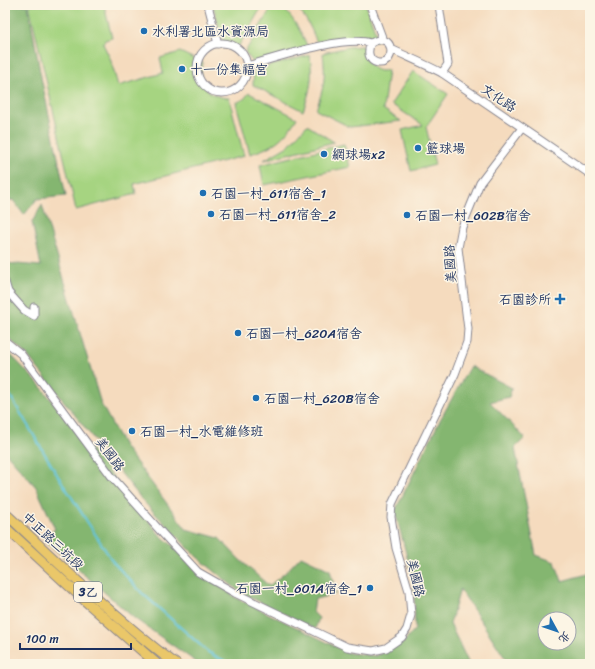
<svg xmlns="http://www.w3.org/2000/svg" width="595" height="669" font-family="Sriracha,'LXGW WenKai TC',sans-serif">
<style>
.green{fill:#a6d481;stroke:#608270}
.forest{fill:#84b66f;stroke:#507266;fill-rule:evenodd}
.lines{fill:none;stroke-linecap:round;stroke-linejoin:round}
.stream{stroke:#62c6e0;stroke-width:2}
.minor-casing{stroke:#88858e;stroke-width:9}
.major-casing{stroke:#88858e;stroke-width:11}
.minor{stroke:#fff;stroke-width:7}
.major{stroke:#eac769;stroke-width:9}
.poi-dot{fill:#1f6fb2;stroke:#fcf5e5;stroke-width:1.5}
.labels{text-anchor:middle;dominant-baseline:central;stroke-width:3;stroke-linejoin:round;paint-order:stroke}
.shield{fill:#fcf5e5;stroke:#5e6a86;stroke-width:1}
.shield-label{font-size:12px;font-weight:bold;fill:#1b2f5e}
.poi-label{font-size:13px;fill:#1b2f5e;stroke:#fcf5e5;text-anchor:start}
.street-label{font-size:13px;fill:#1b2f5e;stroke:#fcf5e5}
</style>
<rect width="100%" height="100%" fill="#fcf5e5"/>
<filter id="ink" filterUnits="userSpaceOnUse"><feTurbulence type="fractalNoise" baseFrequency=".025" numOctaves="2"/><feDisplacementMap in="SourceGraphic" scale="8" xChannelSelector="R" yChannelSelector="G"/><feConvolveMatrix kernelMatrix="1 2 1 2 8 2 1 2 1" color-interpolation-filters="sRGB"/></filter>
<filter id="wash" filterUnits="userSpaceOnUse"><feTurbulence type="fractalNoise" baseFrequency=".012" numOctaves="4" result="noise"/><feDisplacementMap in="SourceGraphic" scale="16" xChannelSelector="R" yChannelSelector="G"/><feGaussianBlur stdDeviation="0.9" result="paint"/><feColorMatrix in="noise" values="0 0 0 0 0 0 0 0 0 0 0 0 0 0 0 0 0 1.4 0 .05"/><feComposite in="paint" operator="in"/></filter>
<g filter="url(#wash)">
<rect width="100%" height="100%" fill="#f5dbbe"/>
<g class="green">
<path d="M29,5H104L112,38L105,40L103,44L110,58L118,86L163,73L160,58L180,52L203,63C196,84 208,97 229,98L244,156L134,184L136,194L76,210Z"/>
<polygon points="213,5 263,5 238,47 229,43 223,43"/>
<path d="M273,5H280C293,17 301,31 308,48L253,62L245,52Z"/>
<path d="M294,5H366L378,40L368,43L360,38L344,39L318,46C313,31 306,16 294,5Z"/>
<path d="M362,46L366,48L364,55C370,65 375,74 388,70L383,109L401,121L350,127L316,110C324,86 326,79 323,53L348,47Z"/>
<path d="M310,55C313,80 311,88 303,111L253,85L254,70Z"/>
<polygon points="413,71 448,94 426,127 435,165 411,171 402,130 423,125 391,104"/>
<path d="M249,93L297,118C284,139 273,147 250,154L236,103L244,99Z"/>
<polygon points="307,125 334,142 264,160 288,146"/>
<polygon points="344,144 350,167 264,185 260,165"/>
</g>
<g class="forest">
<polygon points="5,5 28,5 41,77 66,196 37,199 24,215 13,200 5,201"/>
<polygon points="42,205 101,404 124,446 186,529 219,538 239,559 269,586 286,572 301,556 330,570 336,594 315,599 313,612 319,618 315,629 240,592 196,556 143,501 28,356 5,335 5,263 41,266 32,222"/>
<path d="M5,349L37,382L160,535L236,598L349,653L376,656L403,643L415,629L414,584L395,511L440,420L470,366L512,388L509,397L490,402L525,438L515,448L536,555L555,562L562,581L590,573V664H509L460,589L450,624L469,664H199L134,618L43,539L55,529L36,487L5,452ZM545,619H569V643H545Z"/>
</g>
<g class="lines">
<polyline class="stream" points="5,387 58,476 113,562 142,593 208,652 230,664"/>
</g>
</g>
<g filter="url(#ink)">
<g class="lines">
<g class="minor-casing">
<g id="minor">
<polyline points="208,5 218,44"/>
<polyline points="370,5 383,40"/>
<polyline points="439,5 448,64 442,73"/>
<circle cx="222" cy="68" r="25"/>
<path d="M391,49C408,57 425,64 442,73L590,174"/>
<path d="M247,66C276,58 343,35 371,43C394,29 398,65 378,63C368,61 367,51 371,43"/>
<polyline points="5,282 8,292 5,293"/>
<polyline points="8,292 24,310 34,316 34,307"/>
<polyline points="5,341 21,354 112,477 163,534 198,572 235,593 347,647 373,651 386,648 402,637 407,629 411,615 409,591 396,548 391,517 392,504 455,374 467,342 468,329 458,248 462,227 480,183 522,128"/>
</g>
</g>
<g class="major-casing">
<g id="major">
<path d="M5,513C43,548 80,585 119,618C138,634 156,650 176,664"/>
<polyline points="5,527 82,598 157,664"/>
</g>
</g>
<use href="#minor" class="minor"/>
<use href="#major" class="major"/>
</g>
</g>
<g class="poi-dot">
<circle cx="144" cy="31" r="4"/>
<circle cx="182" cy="69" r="4"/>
<circle cx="418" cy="148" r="4"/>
<circle cx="324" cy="154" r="4"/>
<circle cx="203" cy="193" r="4"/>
<circle cx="211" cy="214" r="4"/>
<circle cx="407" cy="215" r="4"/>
<path d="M558 293h4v4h4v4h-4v4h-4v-4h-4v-4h4z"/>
<circle cx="238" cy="333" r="4"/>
<circle cx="256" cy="398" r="4"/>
<circle cx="132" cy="431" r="4"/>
<circle cx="370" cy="588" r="4"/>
</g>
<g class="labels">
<rect class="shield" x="74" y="582" width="28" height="20" rx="3"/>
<g class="shield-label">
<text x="88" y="592">3乙</text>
</g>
<g class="poi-label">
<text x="152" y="31">水利署北區水資源局</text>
<text x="190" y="69">十一份集福宮</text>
<text x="426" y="148">籃球場</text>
<text x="332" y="154">網球場x2</text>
<text x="211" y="193">石園一村_611宿舍_1</text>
<text x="219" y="214">石園一村_611宿舍_2</text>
<text x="415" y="215">石園一村_602B宿舍</text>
<text x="551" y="299" text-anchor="end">石園診所</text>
<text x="246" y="333">石園一村_620A宿舍</text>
<text x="264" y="398">石園一村_620B宿舍</text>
<text x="140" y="431">石園一村_水電維修班</text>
<text x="362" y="588" text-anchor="end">石園一村_601A宿舍_1</text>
</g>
<g class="street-label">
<text transform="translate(499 98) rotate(34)">文化路</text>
<text transform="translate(450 264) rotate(-93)">美國路</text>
<text transform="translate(110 454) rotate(53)">美國路</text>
<text transform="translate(53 541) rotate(43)">中正路三坑段</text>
<text transform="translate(416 578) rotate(77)">美國路</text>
</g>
</g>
<rect width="595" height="669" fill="none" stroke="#fcf5e5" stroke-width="20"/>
<g transform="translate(557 631) rotate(130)"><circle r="19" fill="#fcf5e5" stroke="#a2a6af"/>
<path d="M0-3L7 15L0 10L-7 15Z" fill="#1f6fb2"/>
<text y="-6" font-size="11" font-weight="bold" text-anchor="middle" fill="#1b2f5e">北</text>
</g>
<path d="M20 643v6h111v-6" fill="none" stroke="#1b2f5e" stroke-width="2"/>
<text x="26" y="643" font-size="12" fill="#1b2f5e" stroke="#fcf5e5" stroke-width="3" paint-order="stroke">100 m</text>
</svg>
